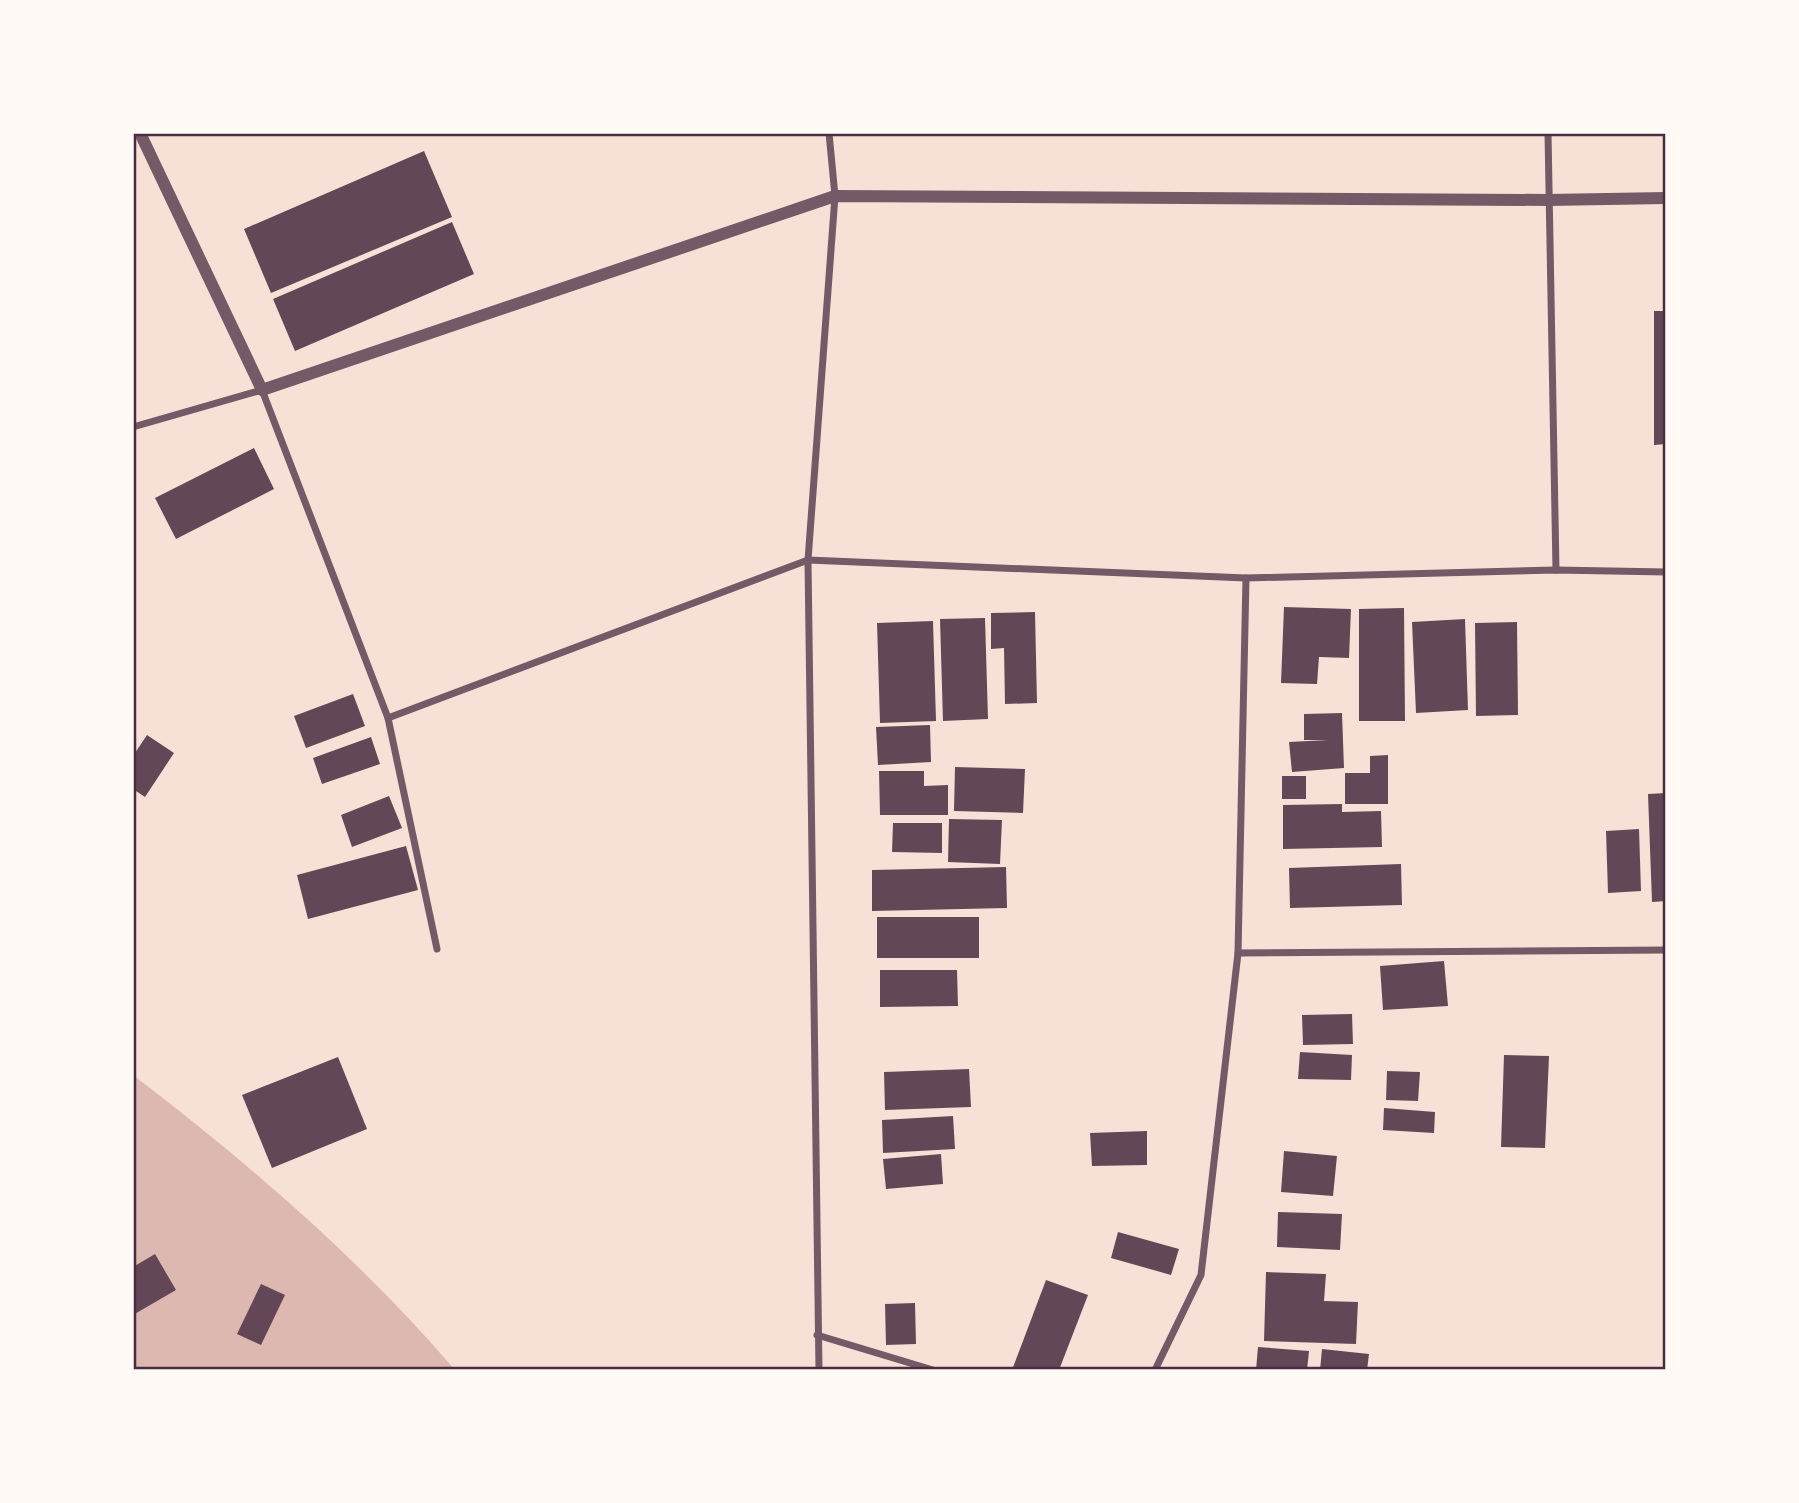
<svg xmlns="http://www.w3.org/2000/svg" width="1799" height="1503" font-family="'PT Sans',sans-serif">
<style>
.water{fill:#dcb8b0}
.building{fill:#644757}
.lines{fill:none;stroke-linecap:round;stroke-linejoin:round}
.minor{stroke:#755966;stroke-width:7}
.tertiary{stroke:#755966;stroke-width:12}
.neatline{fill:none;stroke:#4a2c40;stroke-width:2.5}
</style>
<rect width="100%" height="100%" fill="#f7e1d7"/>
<path class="water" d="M133,1075C248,1163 360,1259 455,1370H133Z"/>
<g class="building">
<polygon points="424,151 452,217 271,293 244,229"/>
<polygon points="452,222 474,274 295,351 273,299"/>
<polygon points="1654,311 1666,311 1666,444 1654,445"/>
<polygon points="254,448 274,489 176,539 155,498"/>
<polygon points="1284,607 1351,609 1349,658 1319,657 1317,684 1281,683"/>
<polygon points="1404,608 1405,721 1359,721 1359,609"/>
<polygon points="1035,612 1037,703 1005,704 1004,648 991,649 991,613"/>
<polygon points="985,618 988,719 943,721 940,619"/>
<polygon points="1465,619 1468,710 1416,713 1412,622"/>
<polygon points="933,621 936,721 880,723 877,623"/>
<polygon points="1517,622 1518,715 1476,716 1475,623"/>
<polygon points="353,694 365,726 306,748 294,716"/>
<polygon points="1342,713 1344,768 1292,772 1289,742 1328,740 1304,740 1304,714"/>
<polygon points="930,725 931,762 878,765 876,727"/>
<polygon points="147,735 174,753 145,797 133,789 133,756"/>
<polygon points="371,737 380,764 322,784 313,758"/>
<polygon points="1388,755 1388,804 1345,804 1345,773 1370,773 1370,756"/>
<polygon points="955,767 1025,769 1023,813 954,811"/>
<polygon points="879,771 924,771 924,786 948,785 948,815 880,815"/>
<rect x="1282" y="776" width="24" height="23"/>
<polygon points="1666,793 1666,901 1652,902 1648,794"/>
<polygon points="389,796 402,828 352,847 341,815"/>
<polygon points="1342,804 1342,812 1381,811 1382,847 1283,849 1283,805"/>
<polygon points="949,819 1002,820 1000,864 948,862"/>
<polygon points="893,823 942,823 942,853 892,852"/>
<polygon points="1639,829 1641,891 1608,893 1606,831"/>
<polygon points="406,846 418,890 308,919 297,875"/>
<polygon points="1401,864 1402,905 1290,908 1289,868"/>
<polygon points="1006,867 1007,908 872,911 872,870"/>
<rect x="877" y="917" width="102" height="41"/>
<polygon points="1444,961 1448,1006 1383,1010 1380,966"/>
<polygon points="880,970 957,970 958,1006 880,1007"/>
<polygon points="1352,1014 1353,1044 1303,1045 1302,1015"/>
<polygon points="1300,1052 1352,1055 1351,1080 1298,1079"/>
<polygon points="1504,1055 1549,1056 1545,1148 1501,1147"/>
<polygon points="338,1057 367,1129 272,1168 242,1095"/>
<polygon points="969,1069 971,1107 885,1110 884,1072"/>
<polygon points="1387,1071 1420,1072 1418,1101 1386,1100"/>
<polygon points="1384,1108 1435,1112 1434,1133 1383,1130"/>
<polygon points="953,1116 955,1149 883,1153 882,1120"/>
<polygon points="1147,1131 1147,1165 1092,1166 1090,1133"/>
<polygon points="1284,1151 1337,1156 1333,1196 1281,1192"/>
<polygon points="941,1154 943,1184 886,1189 883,1159"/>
<polygon points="1278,1212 1342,1214 1340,1250 1277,1247"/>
<polygon points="1118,1232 1179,1249 1171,1275 1111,1258"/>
<polygon points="155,1254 176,1290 133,1315 133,1267"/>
<polygon points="1266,1272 1326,1274 1324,1301 1358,1302 1356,1344 1264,1341"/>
<polygon points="1046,1280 1088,1295 1059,1370 1012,1370"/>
<polygon points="261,1284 285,1295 261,1345 237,1334"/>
<polygon points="915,1303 916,1344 886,1345 885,1304"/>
<polygon points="1258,1347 1309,1351 1307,1370 1256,1370"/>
<polygon points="1322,1349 1369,1354 1367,1370 1320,1370"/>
</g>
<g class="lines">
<g class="minor">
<polyline points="1548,133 1556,570"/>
<polyline points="133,427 262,390 388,718 437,949"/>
<polyline points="388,718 808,560 1246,578 1556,570 1666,572"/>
<polyline points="1238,953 1666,950"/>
<polyline points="817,1335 933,1370"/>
<polyline points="819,1370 808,560 835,196 829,133"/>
<polyline points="1155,1370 1201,1275 1238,953 1246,578"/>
</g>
<polyline class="tertiary" points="140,133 262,390 835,196 1548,200 1666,198"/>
</g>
<rect width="1799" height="1503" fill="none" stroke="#fffaf5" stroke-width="270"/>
<rect x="135" y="135" width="1529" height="1233" class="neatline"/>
</svg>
